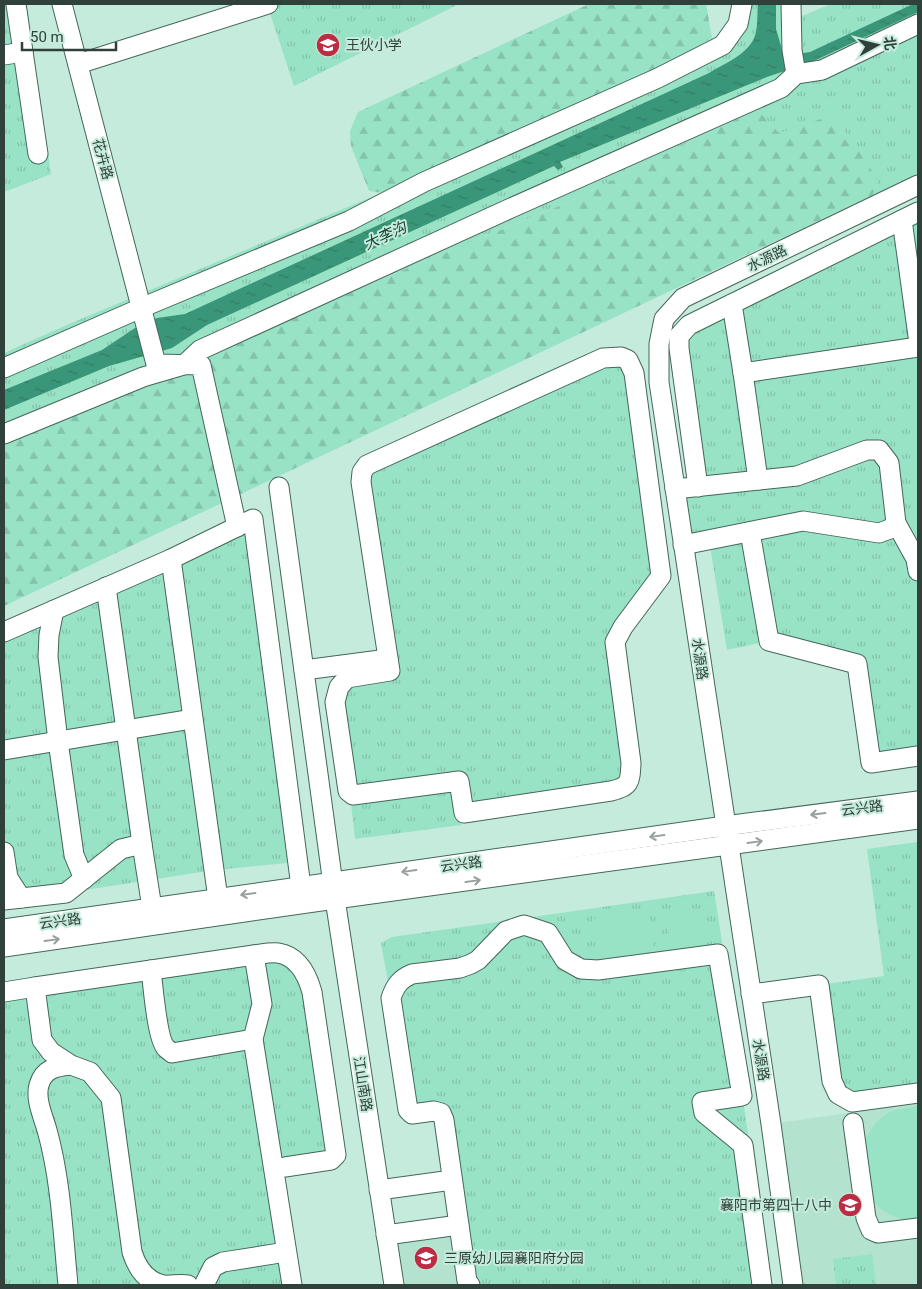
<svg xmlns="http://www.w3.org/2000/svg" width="922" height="1289" font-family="Roboto,'Noto Sans SC',sans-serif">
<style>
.built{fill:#b3e3cf}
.grass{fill:url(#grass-tufts)}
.forest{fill:url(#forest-firs)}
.pitch{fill:#98e2c5}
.water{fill:url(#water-ripples)}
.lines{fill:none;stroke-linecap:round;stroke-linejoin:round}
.minor-casing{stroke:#446759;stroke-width:21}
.minor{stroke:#fff;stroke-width:19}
.oneway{stroke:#98a09c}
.labels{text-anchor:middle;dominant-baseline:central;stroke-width:4;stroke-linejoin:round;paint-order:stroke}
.poi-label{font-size:14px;fill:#30403a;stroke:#c4ebdb;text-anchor:start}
.street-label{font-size:14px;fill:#30403a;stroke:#c4ebdb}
.water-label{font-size:15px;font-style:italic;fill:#194133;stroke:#c4ebdb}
</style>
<defs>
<pattern id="grass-tufts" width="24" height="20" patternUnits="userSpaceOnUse" patternTransform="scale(1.25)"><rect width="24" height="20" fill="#98e2c5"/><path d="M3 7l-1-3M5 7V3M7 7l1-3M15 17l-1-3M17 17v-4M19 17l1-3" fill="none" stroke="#83c3aa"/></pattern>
<pattern id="forest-firs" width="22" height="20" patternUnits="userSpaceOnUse" patternTransform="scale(1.25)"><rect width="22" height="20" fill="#98e2c5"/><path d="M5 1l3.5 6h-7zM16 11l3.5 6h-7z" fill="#83c3aa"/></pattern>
<pattern id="water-ripples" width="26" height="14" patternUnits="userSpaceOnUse" patternTransform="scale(1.25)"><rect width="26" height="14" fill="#3a9678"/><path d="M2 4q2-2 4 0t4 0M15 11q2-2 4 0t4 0" fill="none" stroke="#317c63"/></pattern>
</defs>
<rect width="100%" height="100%" fill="#c4ebdb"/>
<g class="built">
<polygon points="918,1103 918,1285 793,1285 771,1124"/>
<polygon points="459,1225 470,1285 394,1285 386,1235"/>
</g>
<g class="grass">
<polygon points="4,4 27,4 51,174 4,192"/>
<polygon points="267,4 459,4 294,86"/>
<polygon points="742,4 791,4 797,18 831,4 918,4 918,177 873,195 877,181 779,133 762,115 745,115 564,204 4,434 4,353 69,324 405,183 712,38 732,34"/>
<polygon points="918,212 918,756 871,763 857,664 769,641 727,650 709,540 683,545 675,489 698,487 679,336"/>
<polygon points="603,358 628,360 661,576 624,627 630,780 464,813 461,825 355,839 340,704 347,678 389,671 362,472"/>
<polygon points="253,519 297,862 214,870 66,893 4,900 4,632"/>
<polygon points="918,842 918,1093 838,1094 819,985 884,976 867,849"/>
<polygon points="714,891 744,1081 740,1082 772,1285 470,1285 444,1120 412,1114 381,943 392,937"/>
<polygon points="254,955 296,961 336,1155 285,1167 276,1189 292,1285 4,1285 4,992"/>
<polygon points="872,1254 876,1285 836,1285 833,1259"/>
</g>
<g class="forest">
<polygon points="589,4 706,4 712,38 625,83 383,193 369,191 351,146 350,131 358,112"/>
<polygon points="745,115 762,115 779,133 833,115 867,162 877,181 873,195 4,606 4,434 564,204"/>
</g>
<g class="pitch">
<polygon points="700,909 706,947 672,952 666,914"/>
<polygon points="649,911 655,956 598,964 592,919"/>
<path d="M918,1106V1222C906,1221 892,1217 882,1210C865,1197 857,1158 866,1138C870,1130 877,1120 885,1115C895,1108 907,1108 918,1106Z"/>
</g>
<path class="water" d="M758,4H776V29L784,56L810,52L913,4H918V12L814,61L767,77L560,162L563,167L558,170L554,166L207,325L172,348L109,366L4,410V390L102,350L138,326L157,318L185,314L709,73C725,63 752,53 756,32C758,23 757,13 758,4Z"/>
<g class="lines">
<g class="minor-casing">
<g id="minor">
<polyline points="16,4 38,154"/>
<polyline points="62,4 156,364 201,365 237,527"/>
<polyline points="791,4 792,50 796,74"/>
<polyline points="4,55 23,52"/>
<polyline points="78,64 268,4"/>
<polyline points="902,220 918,336"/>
<polyline points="732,304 743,373"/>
<path d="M621,357L628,360L634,373L661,576L623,627L615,642L631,763C630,783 630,786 611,791L464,813L459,781L353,795L348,791L335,702L339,687L347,678L390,671L361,482L362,472L367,465L603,358Z"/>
<polyline points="4,368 141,308 349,221 424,182 658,78 723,45 738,24 742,4"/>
<polyline points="4,434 143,377 184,365 200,350 511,208 781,88 796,74 822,70 918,24"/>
<polyline points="758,480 743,373 918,347"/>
<polyline points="279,487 335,899 394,1285"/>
<polyline points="698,487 679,348 679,336 689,325 918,212"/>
<polyline points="675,489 797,476 867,450 879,450 889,463 896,523 890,529 879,533 803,521 683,545"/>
<polyline points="896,523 916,559 918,571"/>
<polyline points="750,532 769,641 857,664 871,763 918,756"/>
<polyline points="171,559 218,899"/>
<polyline points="106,587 142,844"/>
<polyline points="54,610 49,635 48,657 58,741 74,855 84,879"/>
<polyline points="4,632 171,559 253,519 301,887"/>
<polyline points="304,670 388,659"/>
<polyline points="4,750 192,719"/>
<polyline points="4,852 8,878 21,898"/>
<polyline points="4,900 66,893 121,849 142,844 152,908"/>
<polyline points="4,929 725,826 918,801"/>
<polyline points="4,947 335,899 918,819"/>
<path d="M254,955C262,954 271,952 278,953C298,956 307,974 312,992L336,1155L331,1160L285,1167"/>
<path d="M151,970C153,985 157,1039 166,1048C168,1050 170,1051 172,1053L253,1039"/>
<polyline points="4,992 35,987"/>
<polyline points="751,994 819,985 832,1081 838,1094 852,1102 918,1093"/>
<polyline points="853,1123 866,1218 871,1230 878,1233 918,1228"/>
<polyline points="379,1190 452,1180"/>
<polyline points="386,1235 459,1225"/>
<path d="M68,1285C63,1234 61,1180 47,1130C43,1116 35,1099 39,1085C44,1068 56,1067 71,1065"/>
<path d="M188,1285C180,1283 172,1286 164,1285C146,1282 137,1268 132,1252L111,1098L90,1072L71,1065L51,1052L42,1040L35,987L254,955L262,1004L253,1039L292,1285"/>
<polyline points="204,1285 213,1267 223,1262 286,1252"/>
<path d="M470,1285L467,1281L444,1120L441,1113L434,1111L412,1114L408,1110L391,998C395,986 400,979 412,974L460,968L471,964L478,960L506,931L524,925L548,933L565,960L581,969L598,970L718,954L742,1096L702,1102L704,1113L743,1145L762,1285"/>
<polyline points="793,1285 771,1124 659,382 659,344 664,319 683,298 918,185"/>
</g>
</g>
<use href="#minor" class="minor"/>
</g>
<defs><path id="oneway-shaft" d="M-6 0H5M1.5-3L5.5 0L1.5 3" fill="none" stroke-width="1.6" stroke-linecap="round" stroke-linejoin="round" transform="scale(1.25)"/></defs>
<g class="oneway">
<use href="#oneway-shaft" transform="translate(818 814) rotate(173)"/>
<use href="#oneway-shaft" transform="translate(657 836) rotate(172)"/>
<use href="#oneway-shaft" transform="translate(755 842) rotate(-8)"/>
<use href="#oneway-shaft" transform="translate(409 871) rotate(172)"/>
<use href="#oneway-shaft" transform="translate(473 881) rotate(-8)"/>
<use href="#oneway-shaft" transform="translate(248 894) rotate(172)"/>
<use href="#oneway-shaft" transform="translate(52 940) rotate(-8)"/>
</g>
<defs>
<g id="school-disc" transform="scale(1.25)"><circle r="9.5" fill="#bd2c42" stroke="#c4ebdb"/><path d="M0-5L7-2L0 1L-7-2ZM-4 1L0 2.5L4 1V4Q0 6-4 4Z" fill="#fff"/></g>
</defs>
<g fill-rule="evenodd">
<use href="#school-disc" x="328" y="45"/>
<use href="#school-disc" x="850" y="1205"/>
<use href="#school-disc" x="426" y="1258"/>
</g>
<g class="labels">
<g class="poi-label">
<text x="346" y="45">王伙小学</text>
<text x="832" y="1205" text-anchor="end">襄阳市第四十八中</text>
<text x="444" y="1258">三原幼儿园襄阳府分园</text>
</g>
<g class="street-label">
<text transform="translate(103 159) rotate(75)">花卉路</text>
<text transform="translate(767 258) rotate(-26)">水源路</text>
<text transform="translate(700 659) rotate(82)">水源路</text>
<text transform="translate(862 808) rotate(-7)">云兴路</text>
<text transform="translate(461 864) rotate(-8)">云兴路</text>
<text transform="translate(60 921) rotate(-8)">云兴路</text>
<text transform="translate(761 1060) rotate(81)">水源路</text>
<text transform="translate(363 1084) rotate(81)">江山南路</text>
</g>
<g class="water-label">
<text transform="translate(385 236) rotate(-25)">大李沟</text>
</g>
</g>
<rect width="922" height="1289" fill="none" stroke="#30403a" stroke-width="10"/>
<g transform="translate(877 45) rotate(82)" stroke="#c4ebdb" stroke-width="4" paint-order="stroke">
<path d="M0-4L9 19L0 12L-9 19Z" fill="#30403a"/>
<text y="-8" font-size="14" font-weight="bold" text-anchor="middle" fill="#30403a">北</text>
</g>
<path d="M22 42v8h94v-8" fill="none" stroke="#30403a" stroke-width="2.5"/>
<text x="30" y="42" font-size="15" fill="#30403a" stroke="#c4ebdb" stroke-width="4" paint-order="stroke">50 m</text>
</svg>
